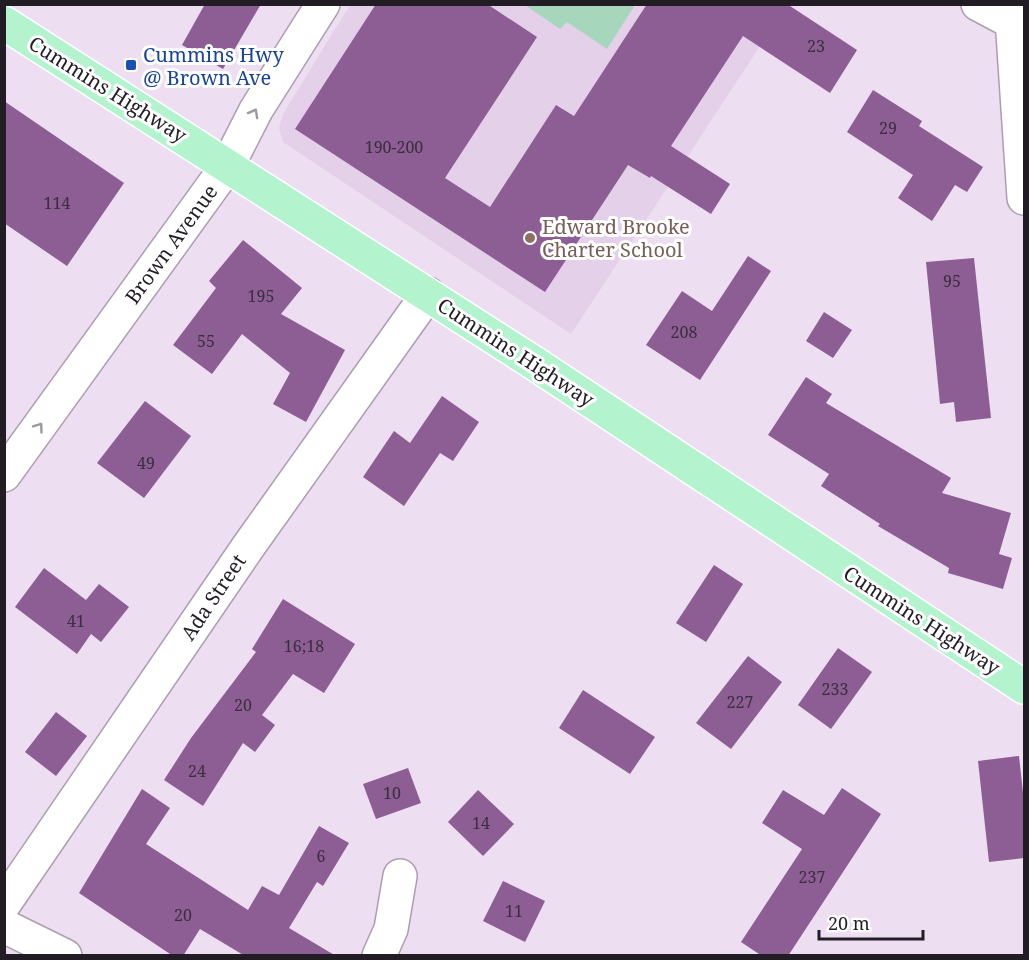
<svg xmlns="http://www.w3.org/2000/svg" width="1029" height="960" font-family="'Noto Serif',serif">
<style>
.built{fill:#e4d0e8}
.green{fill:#a6d6bb}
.building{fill:#8c5e93}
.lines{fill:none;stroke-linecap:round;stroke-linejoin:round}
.minor-casing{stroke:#ac9eaf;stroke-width:36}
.major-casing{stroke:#fff;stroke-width:36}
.minor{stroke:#fff;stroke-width:33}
.major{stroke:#b3f4ce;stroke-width:33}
.oneway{stroke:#9c999c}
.transit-dot{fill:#1a4fb4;stroke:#fff;stroke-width:2}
.education-dot{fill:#8d6e63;stroke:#fff;stroke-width:2}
.labels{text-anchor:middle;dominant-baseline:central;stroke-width:6;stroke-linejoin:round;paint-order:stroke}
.number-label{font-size:16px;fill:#3c2d40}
.transit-label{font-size:20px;fill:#164399;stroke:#fff;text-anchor:start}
.street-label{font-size:20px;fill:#221d24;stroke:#fff}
.education-label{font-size:20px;fill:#785e54;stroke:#fff;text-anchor:start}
</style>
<rect width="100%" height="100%" fill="#eddef1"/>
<polygon class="built" points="350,5 787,5 571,334 283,142 279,128 283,114"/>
<polygon class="green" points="525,5 635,5 607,49 567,22 560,29"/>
<g class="building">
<polygon points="205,4 261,4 223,69 182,45"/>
<polygon points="376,4 487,4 537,37 445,178 490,207 556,105 574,116 647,4 787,4 857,50 830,93 743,36 671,146 730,184 711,214 651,176 650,178 628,165 545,292 295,129"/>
<polygon points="873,90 922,121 919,126 983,167 967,192 955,185 932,221 898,198 913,175 847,132"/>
<polygon points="4,101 124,183 67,266 4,223"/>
<polygon points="243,240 302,288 281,314 345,350 306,422 273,404 290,373 242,334 212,374 173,345 216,288 209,281"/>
<polygon points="748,256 771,271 700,380 646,345 682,291 712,311"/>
<polygon points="974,258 991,418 956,422 954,402 940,404 926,262"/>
<polygon points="824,312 852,330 833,358 806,341"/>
<polygon points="806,377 832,394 826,403 951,478 942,493 1011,513 999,554 1012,558 1003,589 948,573 949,568 878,526 880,524 821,486 829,474 768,435"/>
<polygon points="442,396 479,422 453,461 440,453 404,506 363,477 394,431 410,443"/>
<polygon points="145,401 191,436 144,498 97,463"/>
<polygon points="714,565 743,584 706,642 676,623"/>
<polygon points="44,568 86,600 99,584 129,607 101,642 91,634 77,654 15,607"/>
<polygon points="283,599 355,644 324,693 293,674 262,715 275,725 255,752 243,743 203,806 164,780 191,738 256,652 252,649"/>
<polygon points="838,648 872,672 831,729 798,705"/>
<polygon points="748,656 782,682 731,749 696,723"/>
<polygon points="583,690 655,737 630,774 559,728"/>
<polygon points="56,712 87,736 56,776 25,752"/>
<polygon points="1019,756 1024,802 1024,858 989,862 978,761"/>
<polygon points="408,768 421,803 376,819 363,784"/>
<polygon points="842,788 881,814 788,956 762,956 741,942 802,849 762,823 783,790 824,815"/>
<polygon points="142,789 170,808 146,844 248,910 262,886 279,895 319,826 349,843 323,886 317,882 289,928 336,956 245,956 200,929 183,956 173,956 79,893"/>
<polygon points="478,790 514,824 483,856 448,822"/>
<polygon points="503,881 545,901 525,942 483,921"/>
</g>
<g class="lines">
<g class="minor-casing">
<g id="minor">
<polyline points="978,4 1012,22"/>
<polyline points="1011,4 1024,198"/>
<polyline points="4,475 228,165 256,110 323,4"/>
<polyline points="4,904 248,547 428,294"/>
<polyline points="4,926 65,956"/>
<polyline points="379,956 391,929 400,876"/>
</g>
</g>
<g class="major-casing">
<polyline id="major" points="4,23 534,363 1024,687"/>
</g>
<use href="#minor" class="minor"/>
<use href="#major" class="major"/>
</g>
<defs><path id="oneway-chevron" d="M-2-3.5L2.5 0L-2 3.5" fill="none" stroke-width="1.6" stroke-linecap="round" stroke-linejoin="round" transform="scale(1.5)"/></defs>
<g class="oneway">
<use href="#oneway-chevron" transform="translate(254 113) rotate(-61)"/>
<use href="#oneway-chevron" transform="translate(39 427) rotate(-54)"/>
</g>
<rect class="transit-dot" x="125" y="59" width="12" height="12" rx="3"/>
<circle class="education-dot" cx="530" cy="238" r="6"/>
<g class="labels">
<g class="number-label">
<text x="816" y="46">23</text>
<text x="888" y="128">29</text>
<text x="394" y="147">190-200</text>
<text x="57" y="203">114</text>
<text x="952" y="281">95</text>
<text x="261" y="296">195</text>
<text x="684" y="332">208</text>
<text x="206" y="341">55</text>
<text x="146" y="463">49</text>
<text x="76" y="621">41</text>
<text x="304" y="646">16;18</text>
<text x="835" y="689">233</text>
<text x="740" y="702">227</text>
<text x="243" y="705">20</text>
<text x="197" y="771">24</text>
<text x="392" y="793">10</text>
<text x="481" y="823">14</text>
<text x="321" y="856">6</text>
<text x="812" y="877">237</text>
<text x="514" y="911">11</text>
<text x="183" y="915">20</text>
</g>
<g class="transit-label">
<text x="143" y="54">Cummins Hwy<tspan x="143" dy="23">@ Brown Ave</tspan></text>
</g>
<g class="street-label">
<text transform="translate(108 89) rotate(32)">Cummins Highway</text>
<text transform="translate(171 244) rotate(-54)">Brown Avenue</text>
<text transform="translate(516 352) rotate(33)">Cummins Highway</text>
<text transform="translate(213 597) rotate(-56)">Ada Street</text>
<text transform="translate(922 620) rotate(33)">Cummins Highway</text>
</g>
<g class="education-label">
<text x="542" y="226">Edward Brooke<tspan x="542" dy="23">Charter School</tspan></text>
</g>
</g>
<rect width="1029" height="960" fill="none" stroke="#221d24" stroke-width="12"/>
<path d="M819 930v9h104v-9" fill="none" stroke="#221d24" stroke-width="3"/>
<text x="828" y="930" font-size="18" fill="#221d24" stroke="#ffffff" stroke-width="4.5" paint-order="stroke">20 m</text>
</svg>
